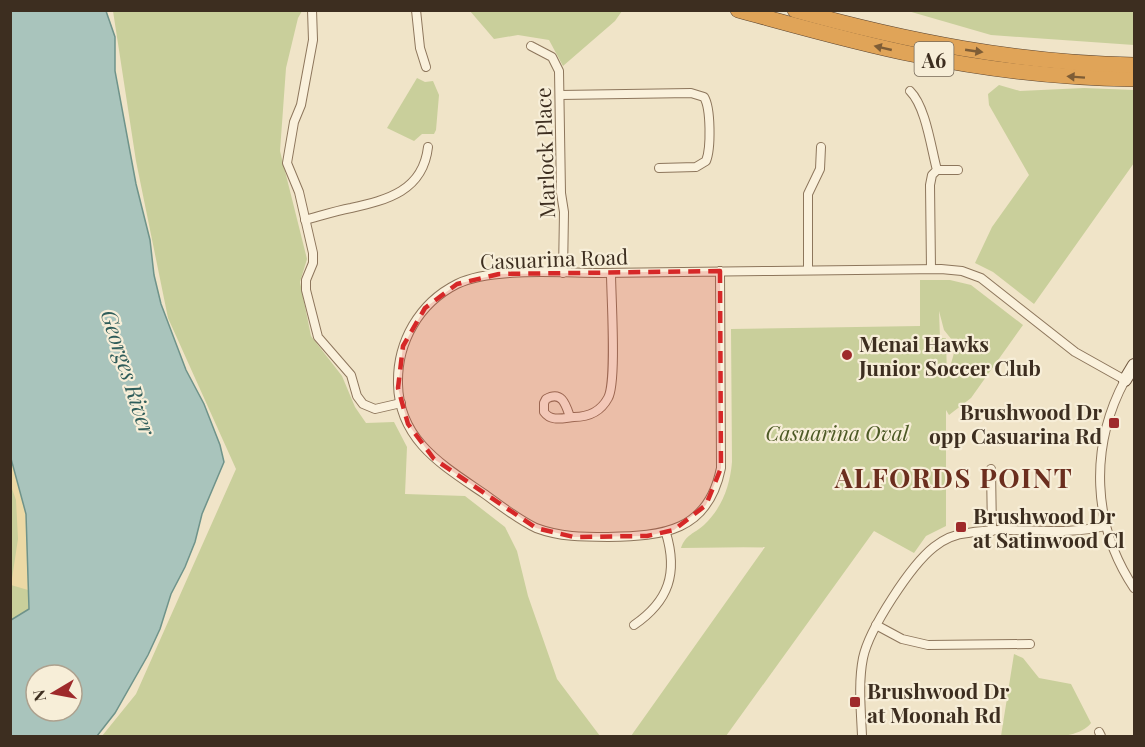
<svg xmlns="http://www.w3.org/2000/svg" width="1145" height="747" font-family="'Playfair Display',serif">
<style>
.green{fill:#c9cf9b;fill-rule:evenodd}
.sand{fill:#ecd9a5}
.water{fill:#a9c4bc;stroke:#6f938a;stroke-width:1.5;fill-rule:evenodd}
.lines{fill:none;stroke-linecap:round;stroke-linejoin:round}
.street-casing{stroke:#8d765c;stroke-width:10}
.secondary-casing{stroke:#6f573f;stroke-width:14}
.highway-casing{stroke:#5b4430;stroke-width:16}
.street{stroke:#faf1dc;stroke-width:8}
.secondary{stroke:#faf1dc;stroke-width:12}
.highway{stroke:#e0a458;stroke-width:15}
.oneway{fill:#7e5d36}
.marked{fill:#d62828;fill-opacity:0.2;stroke:#d62828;stroke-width:4.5;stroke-dasharray:12 8;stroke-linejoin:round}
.poi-dot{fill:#9e2a2b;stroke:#f7eed8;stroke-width:2}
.labels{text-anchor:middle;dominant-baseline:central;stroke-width:4.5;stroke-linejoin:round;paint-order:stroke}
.shield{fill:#f7eed8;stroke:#756857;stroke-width:1.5}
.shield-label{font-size:20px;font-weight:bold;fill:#3d2e20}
.street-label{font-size:21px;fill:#3d2e20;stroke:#f7eed8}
.poi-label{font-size:21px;font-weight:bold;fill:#3d2e20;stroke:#f7eed8;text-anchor:start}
.park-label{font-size:21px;font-style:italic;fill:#4d5a26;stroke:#f7eed8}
.water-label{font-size:22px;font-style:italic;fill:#2f5d5a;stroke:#f7eed8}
.district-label{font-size:27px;font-weight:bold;letter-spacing:1.5px;fill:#6b2e1e;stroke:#f7eed8}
</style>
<rect width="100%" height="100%" fill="#f0e4c8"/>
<g class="green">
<polygon points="113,11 302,11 298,18 286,68 280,151 307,259 300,282 311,336 342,376 355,407 366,423 394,422 407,447 405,494 465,496 505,527 517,551 528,596 557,679 600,736 102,736 136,694 236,469 168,318 136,161"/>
<polygon points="470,11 622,11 615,21 563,66 549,40 518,35 494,39"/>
<polygon points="908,11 1134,11 1134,45 991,35"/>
<polygon points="417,78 425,82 433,81 439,95 436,130 434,134 422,134 414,141 387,128"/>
<polygon points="999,85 1020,91 1084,88 1134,90 1134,163 1034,304 993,272 975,263 992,227 1029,175 989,105 988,94"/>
<path d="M920,280H950L971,285L1023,325L971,398L949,415L946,410V526L926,536L914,553L874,531L726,736H631L765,547L681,548C686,534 694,534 704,525C722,508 730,486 732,462L731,329L920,326ZM939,311L944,330L952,340L953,346L954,353L947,378L946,338H940Z"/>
<polygon points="10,455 26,514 29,609 11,620"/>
<path d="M1014,654L1023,658L1039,678L1071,684L1091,723C1076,743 1025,737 1001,736Z"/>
</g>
<polygon class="sand" points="10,455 26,514 28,590 11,585 18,539 16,500 11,486"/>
<path class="water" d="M11,10L106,11L115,37V71L136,184L150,240L154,275L161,304L186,370L204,404L220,445L224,462L202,514L195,542L185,567L171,594L160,629L148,655L115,713L97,736H11V620L29,609L26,514L10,455ZM36,675H72V711H36Z"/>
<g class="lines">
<g class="street-casing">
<g id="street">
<polyline points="312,10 313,40 301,105 294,122 287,163 299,192 313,253 313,263 306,280 306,290 318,337 351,375 357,396 363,404 375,409 401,403"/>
<polyline points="416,10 420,48 426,67"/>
<polyline points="531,46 552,57 559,71 561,193 564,212 563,273"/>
<path d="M910,91C926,107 931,148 937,170L932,175L930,185L931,269"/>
<path d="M560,95L691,93L704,97C711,108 711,149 706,161L696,167L659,168"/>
<polyline points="937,170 958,170"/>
<path d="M305,220C320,216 335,211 351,208C387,200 423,191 428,147"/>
<polyline points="808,270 808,194 820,169 821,147"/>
<path d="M720,271L721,468C708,532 663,536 608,537C583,537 560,537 536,528C517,519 500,505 483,493C442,465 399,440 398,384C397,342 419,303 457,284C492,267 561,273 601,273C714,271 828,271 941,269L962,271L981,278L1075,352L1125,380C1089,447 1092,525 1134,588"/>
<path d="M570,417C566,405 562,390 546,399L544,403V412C551,422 563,418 574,417C589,417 601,411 608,398C617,382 611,296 611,273"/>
<polyline points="991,469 992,531"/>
<path d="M634,625C669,601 678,573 666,533"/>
<polyline points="876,625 902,639 928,645 1030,644"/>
<polyline points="1099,732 1101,736"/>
<path d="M862,736C861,711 858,683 863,658C869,629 911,565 934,547C944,539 956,534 968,533C1013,525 1061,537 1105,526"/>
</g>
</g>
<g class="secondary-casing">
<polyline id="secondary" points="1125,380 1134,365"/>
</g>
<g class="highway-casing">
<g id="highway">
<path d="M738,10C797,26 856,43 916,55C988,70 1061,78 1134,79"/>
<path d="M795,10C906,41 1018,63 1134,65"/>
</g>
</g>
<use href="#street" class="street"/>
<use href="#secondary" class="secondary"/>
<use href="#highway" class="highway"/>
</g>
<defs><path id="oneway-solid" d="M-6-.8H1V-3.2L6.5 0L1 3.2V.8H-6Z" transform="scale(1.5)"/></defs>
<g class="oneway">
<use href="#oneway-solid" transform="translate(883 48) rotate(-167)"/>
<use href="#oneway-solid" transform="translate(974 51) rotate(8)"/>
<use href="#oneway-solid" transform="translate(1076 77) rotate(-176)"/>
</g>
<path class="marked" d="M720,271L721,468L706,505L674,530L647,536L574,537L536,528L434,459L408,424L398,388L403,346L425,308L457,284L499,274Z"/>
<g class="poi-dot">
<circle cx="847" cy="355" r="6"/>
<rect x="1108" y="417" width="12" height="12" rx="3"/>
<rect x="955" y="521" width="12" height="12" rx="3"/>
<rect x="849" y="696" width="12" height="12" rx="3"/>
</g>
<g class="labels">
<rect class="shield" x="914.5" y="42" width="39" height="34" rx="4.5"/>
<g class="shield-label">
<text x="934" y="59">A6</text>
</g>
<g class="street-label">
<text transform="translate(544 153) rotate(-92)">Marlock Place</text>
<text transform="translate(554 258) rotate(-2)">Casuarina Road</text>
</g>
<g class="poi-label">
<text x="859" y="343">Menai Hawks<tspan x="859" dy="24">Junior Soccer Club</tspan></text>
<text x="1102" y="411" text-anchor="end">Brushwood Dr<tspan x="1102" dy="24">opp Casuarina Rd</tspan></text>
<text x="973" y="515">Brushwood Dr<tspan x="973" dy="24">at Satinwood Cl</tspan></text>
<text x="867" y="690">Brushwood Dr<tspan x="867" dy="24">at Moonah Rd</tspan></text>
</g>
<g class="park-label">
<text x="837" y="432">Casuarina Oval</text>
</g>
<g class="water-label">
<text transform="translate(129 372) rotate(72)">Georges River</text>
</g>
<g class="district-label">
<text x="954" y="477">ALFORDS POINT</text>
</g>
</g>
<rect width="1145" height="747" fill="none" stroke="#3d2e20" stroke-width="24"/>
<g transform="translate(54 693) rotate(260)"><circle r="28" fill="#f7eed8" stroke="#ada18e" stroke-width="1.5"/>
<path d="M0-4.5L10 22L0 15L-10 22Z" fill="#9e2a2b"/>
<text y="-9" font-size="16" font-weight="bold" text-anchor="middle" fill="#3d2e20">N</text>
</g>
</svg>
